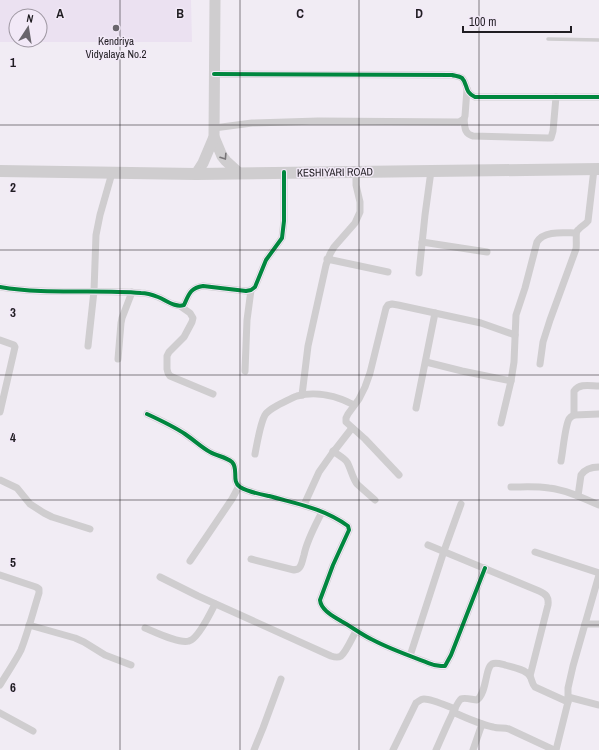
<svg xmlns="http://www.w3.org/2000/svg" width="599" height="750" font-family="'Archivo Narrow',sans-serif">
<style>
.built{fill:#ebe1f1;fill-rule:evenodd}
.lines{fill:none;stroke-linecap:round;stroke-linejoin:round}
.lane{stroke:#cfcdcf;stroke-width:3.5}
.street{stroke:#cfcdcf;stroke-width:7}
.secondary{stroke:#cfcdcf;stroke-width:11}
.primary{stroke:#cfcdcf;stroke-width:12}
.cycleway-casing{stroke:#f2e9f7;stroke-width:6}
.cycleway{stroke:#00873e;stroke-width:4}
.oneway{stroke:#787578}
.grid{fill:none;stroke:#201d22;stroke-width:1;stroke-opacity:0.55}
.poi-dot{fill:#69656c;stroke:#f2e9f7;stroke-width:1.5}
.labels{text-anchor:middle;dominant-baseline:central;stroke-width:3;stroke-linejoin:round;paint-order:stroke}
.poi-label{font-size:11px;fill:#201d22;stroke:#f2e9f7}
.street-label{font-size:11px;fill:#201d22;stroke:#f2e9f7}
.grid-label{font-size:13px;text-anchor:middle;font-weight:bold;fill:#201d22;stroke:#f2e9f7;stroke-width:3;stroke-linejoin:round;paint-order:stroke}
</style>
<rect width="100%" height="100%" fill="#f1ecf4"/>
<path class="built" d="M0,0H191L192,42H0ZM16,16H40V40H16Z"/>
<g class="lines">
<polyline class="lane" points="548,39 599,40"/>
<g class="street">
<path d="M214,74L452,75C455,76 459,76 462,78C468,84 464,92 475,97H599"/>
<path d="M464,119C465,127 464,134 473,136L548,138H551L553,131L556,97"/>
<polyline points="214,128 252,123 318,121 459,122 464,119 465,116 467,89"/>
<polyline points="422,242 487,252"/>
<polyline points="327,259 388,272"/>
<polyline points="419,273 425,215 431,171"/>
<path d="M0,287C46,295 94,289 141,293C146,293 153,295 158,297C166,300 175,308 184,305C189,294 190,288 203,286L246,291L251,290L255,287L266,260L282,238L284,221V172"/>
<polyline points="180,306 190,313 193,318 192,322 184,337 169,352 167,356 167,369 168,373 170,376 213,394"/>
<polyline points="0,340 14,345 15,347 0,412"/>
<polyline points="88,346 94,291 96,235 100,215 112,173"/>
<polyline points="118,359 121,323 122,318 132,292"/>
<polyline points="426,362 462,371 511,381"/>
<path d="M540,364L543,342L550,320L576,249C577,245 575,232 578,230C581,226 585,225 588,221L594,169"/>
<polyline points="245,371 247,320 251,290"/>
<polyline points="302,395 308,346 326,265 330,254 334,247 355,223 360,212 360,202 356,185 356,172"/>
<polyline points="416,408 435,313"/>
<path d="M147,414C160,420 173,426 185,434C194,440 201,447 210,452C217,456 226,457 232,462C239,469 231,481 240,487C248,492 259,494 269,496C297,504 323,508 348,526L349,530L333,565L320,600C321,610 333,616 341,621C352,627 362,635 373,640C392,650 413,657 434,665L441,666H445L451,655L485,568"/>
<path d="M574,415V391C580,383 590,386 599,386"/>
<path d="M501,423L511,381L514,362L516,315L525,288L537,242C544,230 565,233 576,233"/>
<path d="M333,451C338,455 344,458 347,462C351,469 352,477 357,484L375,500"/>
<path d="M255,454C257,444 260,424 265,415C268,410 275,407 280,404C285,402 291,398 297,396C316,391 337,396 354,405"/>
<path d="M561,461C563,451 565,426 569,419C571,416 572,416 574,415L599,414"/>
<polyline points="399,475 365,439 346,422 346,418 348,414 359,399 365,387 370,373 386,308 388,305 392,304 398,305 481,323 515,335"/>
<polyline points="0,480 17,488 30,504 44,513 52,517 90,529"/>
<path d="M511,487C523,487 536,486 549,488C566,490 583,498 599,505"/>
<path d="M578,496L581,475C585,469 592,467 599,467"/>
<polyline points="304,505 319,472 331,455 352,428"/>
<path d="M428,545L539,591C546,594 549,597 548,605L530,676"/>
<polyline points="535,552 599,573"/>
<path d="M251,559L294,570L298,569C302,566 302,561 304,555C307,540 315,526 322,512"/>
<polyline points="190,561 232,499 239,486"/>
<path d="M0,575L36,587L39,589V593C33,612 28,632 21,650C15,662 7,673 0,685"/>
<path d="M160,577L198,596L331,656C334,657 338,658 341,656C346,652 353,636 356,631"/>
<polyline points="585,624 599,624"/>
<polyline points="29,625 75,638 84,642 105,655 131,665"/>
<path d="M145,628C155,632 179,644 189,641C198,639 211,612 215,604"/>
<polyline points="410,656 444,551 461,504"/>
<polyline points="568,697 599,705"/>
<path d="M453,712C466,718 479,724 493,727C499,729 504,727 509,729L554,750"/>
<polyline points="0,713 33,731"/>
<polyline points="254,750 263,728 281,679"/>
<path d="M393,750L416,703C419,701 421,699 424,699C432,699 447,706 455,709"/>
<path d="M436,750C440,742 456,702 461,699C465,697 473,700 477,700C487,693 485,668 492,664C496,662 501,664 505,665C512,667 525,669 530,676C532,680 532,684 535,687L568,702"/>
<polyline points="473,750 482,724"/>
<polyline points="556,750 568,702 568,688 573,666 599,575"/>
</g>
<g class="secondary">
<polyline points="214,137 222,156 226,161 239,173"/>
<polyline points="196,174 203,163 214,137 215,0"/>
</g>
<polyline class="primary" points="0,171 196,174 599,169"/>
<g class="cycleway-casing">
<g id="cycleway">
<path d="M214,74L452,75C455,76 459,76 462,78C468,84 464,92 475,97H599"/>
<path d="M0,287C46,295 94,289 141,293C146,293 153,295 158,297C166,300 175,308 184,305C189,294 190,288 203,286L246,291L251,290L255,287L266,260L282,238L284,221V172"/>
<path d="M147,414C160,420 173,426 185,434C194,440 201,447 210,452C217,456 226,457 232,462C239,469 231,481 240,487C248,492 259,494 269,496C297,504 323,508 348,526L349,530L333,565L320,600C321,610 333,616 341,621C352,627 362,635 373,640C392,650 413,657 434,665L441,666H445L451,655L485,568"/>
</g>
</g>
<use href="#cycleway" class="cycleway"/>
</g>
<defs><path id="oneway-chevron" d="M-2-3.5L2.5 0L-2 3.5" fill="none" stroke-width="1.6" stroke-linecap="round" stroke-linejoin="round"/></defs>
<use class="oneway" href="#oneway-chevron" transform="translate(224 157) rotate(57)"/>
<path class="grid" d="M120,0V750M240,0V750M359,0V750M479,0V750M0,125H599M0,250H599M0,375H599M0,500H599M0,625H599"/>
<circle class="poi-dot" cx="116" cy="28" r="4"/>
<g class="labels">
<g class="poi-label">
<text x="116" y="41">Kendriya<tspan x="116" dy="13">Vidyalaya No.2</tspan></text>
</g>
<g class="street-label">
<text transform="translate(335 172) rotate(-1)">KESHIYARI ROAD</text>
</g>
</g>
<g class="grid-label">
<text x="60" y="18">A</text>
<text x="180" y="18">B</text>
<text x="300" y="18">C</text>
<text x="419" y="18">D</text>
<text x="13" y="67">1</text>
<text x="13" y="192">2</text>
<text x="13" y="317">3</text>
<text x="13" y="442">4</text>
<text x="13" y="567">5</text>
<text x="13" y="692">6</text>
</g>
<g transform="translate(28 28) rotate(12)"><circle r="19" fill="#f2e9f7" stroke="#9e97a2"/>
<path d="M0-3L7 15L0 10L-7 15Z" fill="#69656c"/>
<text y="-6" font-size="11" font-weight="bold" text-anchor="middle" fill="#201d22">N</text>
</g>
<path d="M463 26v6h108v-6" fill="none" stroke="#201d22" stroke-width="2"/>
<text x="469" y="26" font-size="12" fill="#201d22" stroke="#f2e9f7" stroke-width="3" paint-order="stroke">100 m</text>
</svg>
